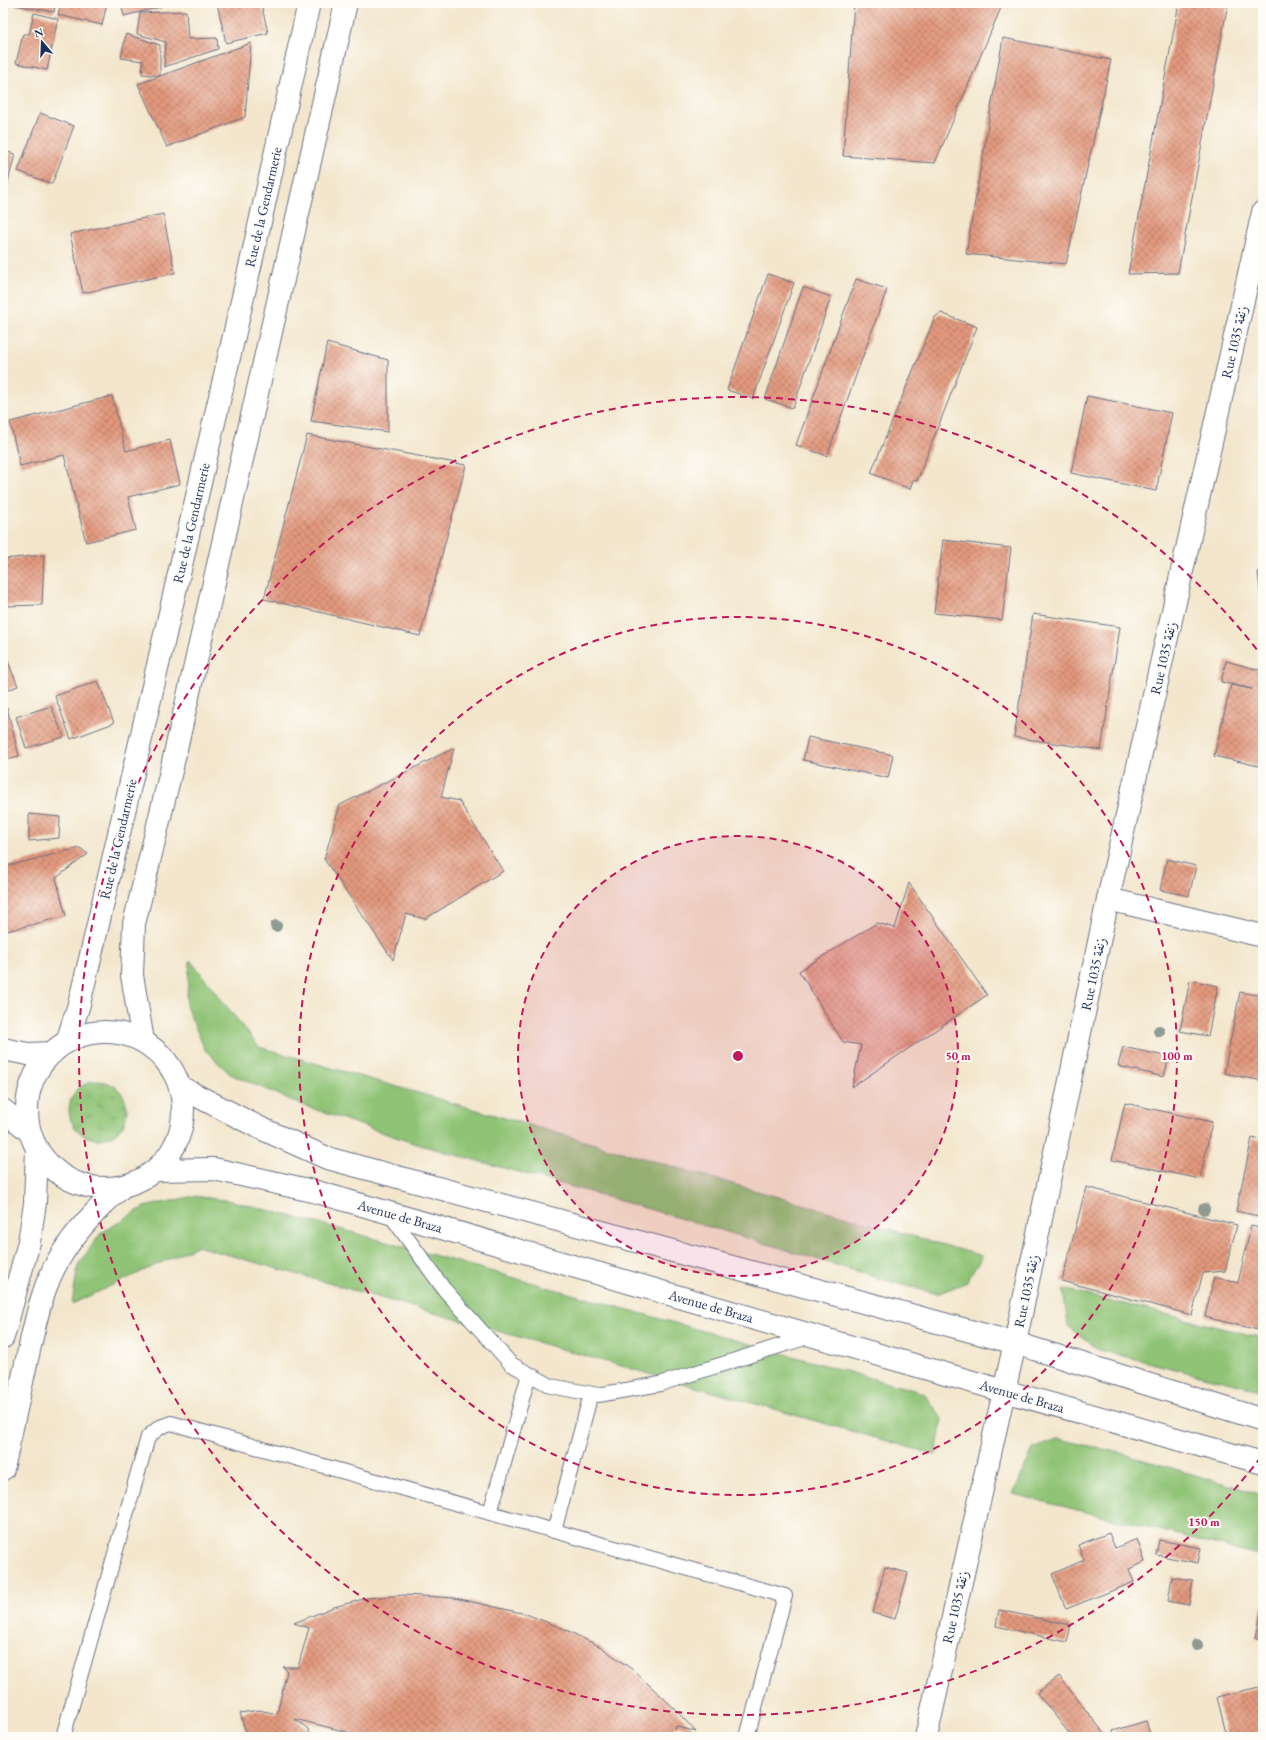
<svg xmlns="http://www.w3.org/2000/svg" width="1266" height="1740" font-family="'EB Garamond',Amiri,serif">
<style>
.grass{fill:url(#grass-tufts);stroke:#557969}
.garden{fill:#8fc374;stroke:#557969}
.building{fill:url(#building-cross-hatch)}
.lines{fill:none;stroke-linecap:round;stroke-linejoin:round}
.service-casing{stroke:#676f84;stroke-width:16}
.minor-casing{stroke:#676f84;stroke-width:24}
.secondary-casing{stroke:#676f84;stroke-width:24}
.primary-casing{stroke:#676f84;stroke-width:24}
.service{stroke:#fff;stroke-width:14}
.minor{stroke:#fff;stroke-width:22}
.secondary{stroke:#fff;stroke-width:22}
.primary{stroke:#fff;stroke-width:22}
.tree{fill:#8f9a93}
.ring{fill:none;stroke:#c2185b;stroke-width:2;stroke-dasharray:7 5}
.labels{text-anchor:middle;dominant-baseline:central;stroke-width:4;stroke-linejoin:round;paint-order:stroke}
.street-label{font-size:14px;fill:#1b2f5e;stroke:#fdfcf7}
.centre{fill:#c2185b;stroke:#fdfcf7;stroke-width:2}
.ring-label{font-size:12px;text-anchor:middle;font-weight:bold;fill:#c2185b;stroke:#fdfcf7;stroke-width:4;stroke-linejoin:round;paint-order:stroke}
</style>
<defs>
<pattern id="grass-tufts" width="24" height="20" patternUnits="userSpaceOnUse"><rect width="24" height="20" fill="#8fc374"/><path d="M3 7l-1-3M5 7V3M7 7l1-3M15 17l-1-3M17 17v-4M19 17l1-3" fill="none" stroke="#749f62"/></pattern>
<pattern id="building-cross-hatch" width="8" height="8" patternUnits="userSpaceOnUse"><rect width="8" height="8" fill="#e3997d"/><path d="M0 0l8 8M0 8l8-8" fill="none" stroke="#b77d6a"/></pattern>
</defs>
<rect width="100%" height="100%" fill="#fdfcf7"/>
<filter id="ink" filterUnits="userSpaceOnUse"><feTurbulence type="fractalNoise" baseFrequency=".025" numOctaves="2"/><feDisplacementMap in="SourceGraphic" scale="8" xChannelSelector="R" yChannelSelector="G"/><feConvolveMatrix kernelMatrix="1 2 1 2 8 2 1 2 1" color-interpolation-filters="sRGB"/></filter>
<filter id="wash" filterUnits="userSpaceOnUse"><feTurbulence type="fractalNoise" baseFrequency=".012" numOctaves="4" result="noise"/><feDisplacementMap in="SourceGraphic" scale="16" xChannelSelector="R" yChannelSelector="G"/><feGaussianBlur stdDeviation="0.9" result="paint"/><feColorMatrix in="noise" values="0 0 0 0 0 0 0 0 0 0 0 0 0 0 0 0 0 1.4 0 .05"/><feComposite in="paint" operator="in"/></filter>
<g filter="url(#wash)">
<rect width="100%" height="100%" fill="#f3e6cc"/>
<circle class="grass" cx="98" cy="1110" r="29"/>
<g class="garden">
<polygon points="190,960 259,1047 982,1256 967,1282 937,1294 888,1281 751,1239 576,1188 413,1143 305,1106 230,1074 205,1050 186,1006"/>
<polygon points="194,1196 232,1201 344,1230 924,1393 942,1419 936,1455 197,1246 72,1304 78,1265 101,1233 144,1207"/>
<polygon points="1063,1289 1263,1338 1263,1391 1099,1350 1068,1326"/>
<polygon points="1059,1439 1117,1452 1263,1495 1263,1556 1013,1494 1033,1449"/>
</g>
<g id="blocks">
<g class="building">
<polygon points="16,3 55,3 54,12 15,5"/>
<polygon points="61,3 107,3 102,25 58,15"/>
<polygon points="121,3 159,3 161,7 124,16"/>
<polygon points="217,3 261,3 268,33 226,43"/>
<polygon points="854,3 1003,3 935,163 843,156"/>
<polygon points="1179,3 1228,3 1178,273 1128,274"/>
<polygon points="186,11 188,39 217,38 218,49 164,67 166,42 137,34 140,13"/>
<polygon points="34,13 58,19 47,70 16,63 23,34 29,34"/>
<polygon points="126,34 160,45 160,76 142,74 143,61 121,58"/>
<polygon points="1003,38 1111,60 1066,264 966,254"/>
<polygon points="251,43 245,117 167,147 138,84"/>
<polygon points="3,98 7,98 4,116 3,116"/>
<polygon points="40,113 74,126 52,184 18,171"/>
<polygon points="3,151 15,154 4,198 3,198"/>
<polygon points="163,214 175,273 83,293 70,234"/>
<polygon points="768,274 794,283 753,399 727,390"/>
<polygon points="856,279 887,289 827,456 796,445"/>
<polygon points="803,287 831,297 793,408 765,399"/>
<polygon points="941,313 977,327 917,481 913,480 910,489 871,473 935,317"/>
<polygon points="327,343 388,360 388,432 311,421"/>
<polygon points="112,396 126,451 170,440 180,484 128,497 136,530 86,542 64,455 20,466 10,422"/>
<polygon points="1087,396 1172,413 1156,491 1071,473"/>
<polygon points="307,435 466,465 420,636 264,599"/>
<polygon points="943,540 1011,548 1002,620 934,613"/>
<polygon points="44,555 42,605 3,606 3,559"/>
<polygon points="1263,571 1263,607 1262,607 1258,572"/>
<polygon points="1033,614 1120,627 1101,750 1014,737"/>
<polygon points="3,650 18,686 3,692"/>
<polygon points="1226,661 1263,671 1263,767 1214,756 1231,685 1252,689 1221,682"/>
<polygon points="98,681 114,723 71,739 55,696"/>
<polygon points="51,706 64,737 26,748 16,717"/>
<polygon points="7,708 19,756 3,760 3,709"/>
<polygon points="808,737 893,755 888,778 803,760"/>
<polygon points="454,748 441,797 459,801 503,871 425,919 406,914 393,960 324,859 340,805"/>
<polygon points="29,814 60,817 59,838 29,841"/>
<polygon points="80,848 88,854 56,878 66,916 3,932 3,867"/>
<polygon points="1167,859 1196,866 1189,896 1160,890"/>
<polygon points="909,883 987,995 852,1087 861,1045 843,1042 799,971 877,923 895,928"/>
<polygon points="1190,980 1218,986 1208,1036 1180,1031"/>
<polygon points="1240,992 1263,996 1263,1081 1224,1073"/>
<polygon points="1123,1047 1169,1057 1164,1077 1118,1066"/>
<polygon points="1125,1103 1212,1122 1200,1179 1112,1160"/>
<polygon points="1252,1138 1263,1141 1263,1217 1236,1211"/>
<polygon points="1086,1187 1237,1225 1225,1271 1203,1273 1192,1315 1062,1281"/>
<polygon points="1251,1226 1263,1229 1262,1331 1205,1317 1214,1277 1238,1283"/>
<polygon points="1109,1533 1115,1548 1137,1539 1145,1562 1129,1569 1134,1582 1066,1609 1052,1574 1084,1560 1078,1545"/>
<polygon points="1159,1540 1201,1548 1198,1563 1156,1555"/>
<polygon points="885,1567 908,1573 895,1619 873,1613"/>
<polygon points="1172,1577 1193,1580 1189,1605 1168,1601"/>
<polygon points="404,1595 455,1598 526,1614 562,1628 601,1647 633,1670 673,1707 696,1732 676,1726 673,1737 357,1737 351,1733 295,1719 308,1729 311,1737 245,1737 247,1736 240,1713 259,1710 277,1714 287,1671 283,1667 298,1667 309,1628 294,1623 334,1607 367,1598"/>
<polygon points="1262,1606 1263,1606 1263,1639 1256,1638"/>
<polygon points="999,1610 1071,1625 1067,1642 996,1626"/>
<polygon points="1059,1676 1107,1737 1072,1737 1037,1693"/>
<polygon points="1263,1686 1263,1734 1251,1737 1227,1737 1217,1697"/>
<polygon points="1146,1721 1151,1737 1115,1737 1113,1731"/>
</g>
</g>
</g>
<g filter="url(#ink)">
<use href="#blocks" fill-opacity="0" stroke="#676f84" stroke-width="1"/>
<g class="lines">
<g class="service-casing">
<g id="service">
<polyline points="389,1213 444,1289 511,1364 551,1386 598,1395 660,1384 811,1336"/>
<polyline points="490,1513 529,1374"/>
<polyline points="554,1531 591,1394"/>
<polyline points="63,1737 148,1437 160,1427 171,1423 785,1596 747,1737"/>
</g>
</g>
<g class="minor-casing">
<polyline id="minor" points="1108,899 1263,936"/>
</g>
<g class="secondary-casing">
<g id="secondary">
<polyline points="3,1049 28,1054 52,1053"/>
<polyline points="180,1087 258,1127 327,1158 1015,1343 1263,1420"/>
<polyline points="3,1110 29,1131"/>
<polyline points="156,1170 214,1169 317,1192 1004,1391 1263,1463"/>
<polyline points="926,1737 1015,1343 1108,899 1263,212"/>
</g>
</g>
<g class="primary-casing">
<g id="primary">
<circle cx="105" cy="1110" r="78"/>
<polyline points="143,1041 132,975 134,924 171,771 346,3"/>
<polyline points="67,1042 79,1004 90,959 252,258 309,3"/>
<polyline points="3,1337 29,1242 35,1203 37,1149"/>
<path d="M3,1469C11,1432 19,1396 27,1359C35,1325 41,1289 59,1259C76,1230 98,1208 123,1186"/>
</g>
</g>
<use href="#service" class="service"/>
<use href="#minor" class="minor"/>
<use href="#secondary" class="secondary"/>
<use href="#primary" class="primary"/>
</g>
<g class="tree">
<circle cx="276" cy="926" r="6"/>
<circle cx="1159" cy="1031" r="6"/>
<circle cx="1204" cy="1209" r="6"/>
<circle cx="1197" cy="1645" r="6"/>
</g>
</g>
<circle cx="738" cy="1056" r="220" fill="#c2185b" fill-opacity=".12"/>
<g class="ring">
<circle cx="738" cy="1056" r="220"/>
<circle cx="738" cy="1056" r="439"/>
<path d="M1261 1457A659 659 0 1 1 1261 655"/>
</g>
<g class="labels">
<g class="street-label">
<text transform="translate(263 207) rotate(-77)">Rue de la Gendarmerie</text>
<text transform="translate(1234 342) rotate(-77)">Rue 1035 زنقة</text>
<text transform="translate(191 523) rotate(-77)">Rue de la Gendarmerie</text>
<text transform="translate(1163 658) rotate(-77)">Rue 1035 زنقة</text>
<text transform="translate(118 839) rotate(-77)">Rue de la Gendarmerie</text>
<text transform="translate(1093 974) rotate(-78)">Rue 1035 زنقة</text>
<text transform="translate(400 1216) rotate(16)">Avenue de Braza</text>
<text transform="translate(1026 1291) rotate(-78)">Rue 1035 زنقة</text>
<text transform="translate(711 1306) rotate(16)">Avenue de Braza</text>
<text transform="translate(1022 1396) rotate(16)">Avenue de Braza</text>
<text transform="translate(955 1607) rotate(-77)">Rue 1035 زنقة</text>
</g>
</g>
<circle cx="738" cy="1056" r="6" class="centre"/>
<g class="ring-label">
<text x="958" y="1060">50 m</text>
<text x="1177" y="1060">100 m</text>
<text x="1204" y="1526">150 m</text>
</g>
<rect width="1266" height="1740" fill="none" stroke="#fdfcf7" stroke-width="16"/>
<g transform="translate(42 42) rotate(341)" stroke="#fdfcf7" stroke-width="3" paint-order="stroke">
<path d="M0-3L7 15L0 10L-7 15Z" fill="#1b2f5e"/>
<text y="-6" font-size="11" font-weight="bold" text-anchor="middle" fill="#1b2f5e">N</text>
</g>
</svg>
